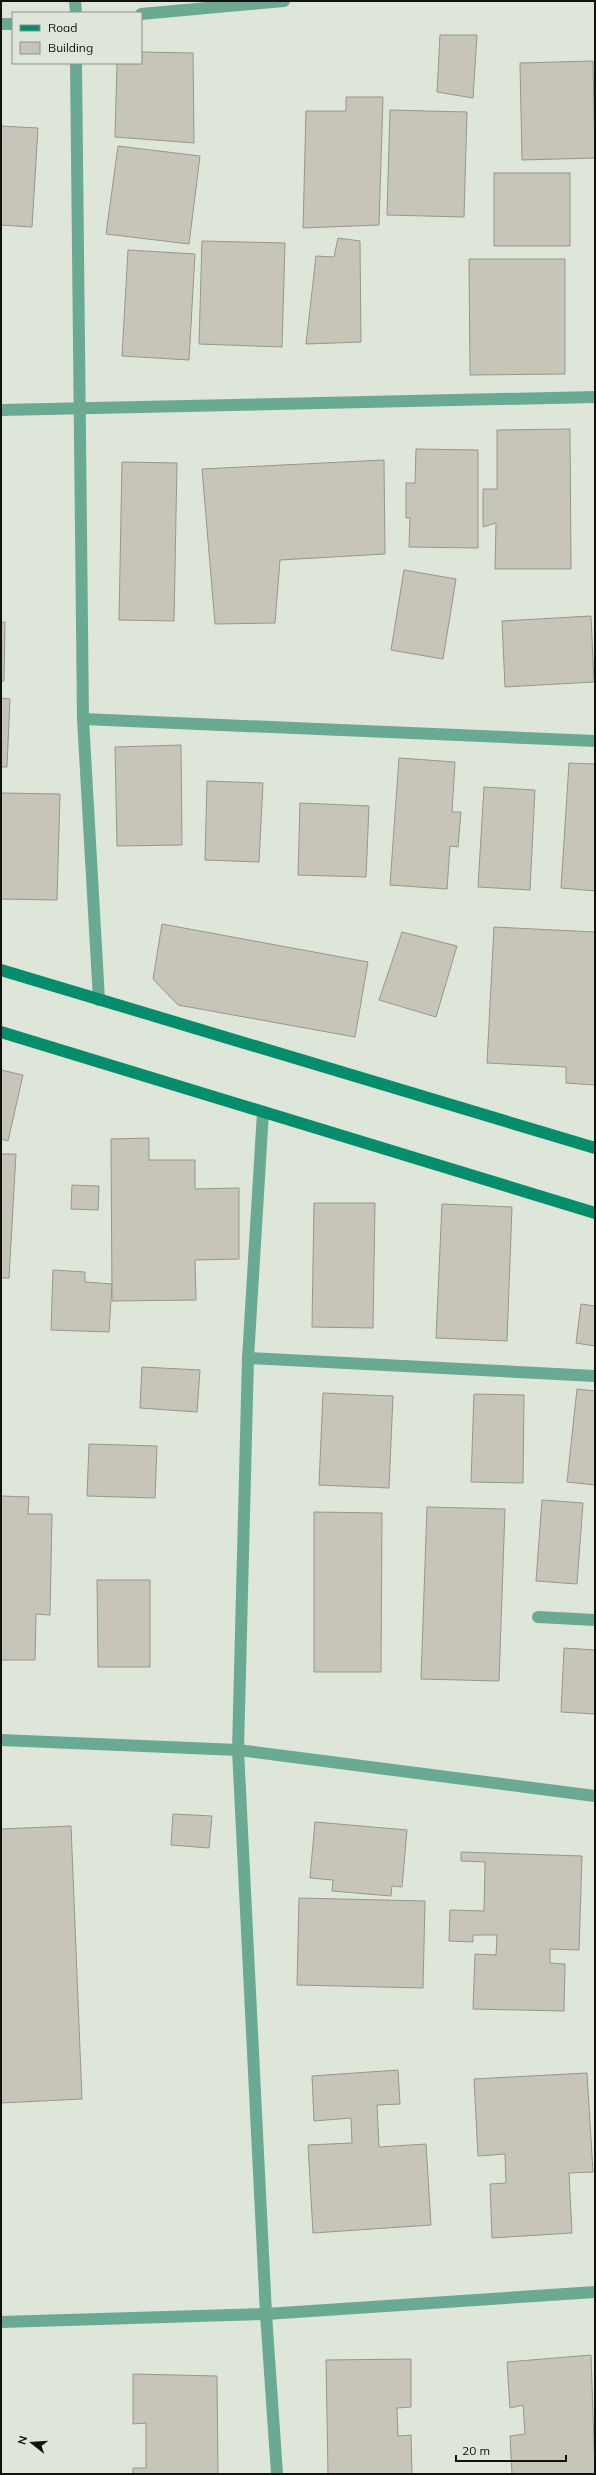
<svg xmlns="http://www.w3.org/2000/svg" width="596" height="2475" font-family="Mulish,sans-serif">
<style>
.building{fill:#c7c5b8;stroke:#98968a}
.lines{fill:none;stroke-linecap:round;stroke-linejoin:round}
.minor{stroke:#6aaa92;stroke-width:12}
.tertiary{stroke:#6aaa92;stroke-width:12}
.secondary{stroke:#058d6c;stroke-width:12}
</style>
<rect width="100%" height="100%" fill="#dee6da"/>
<g class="building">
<polygon points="440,35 477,35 473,98 437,92"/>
<polygon points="141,52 193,53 194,143 115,137 117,63 141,63"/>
<polygon points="593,61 595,158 522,160 520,63"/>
<polygon points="346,97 383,97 379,225 303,228 306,111 346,111"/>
<polygon points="390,110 467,112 464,217 387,215"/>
<polygon points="1,126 38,128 32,227 1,225"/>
<polygon points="118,146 200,156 189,244 106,234"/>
<rect x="494" y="173" width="76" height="73"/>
<polygon points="338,238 360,241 361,342 306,344 316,256 334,257"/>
<polygon points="202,241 285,243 282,347 199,344"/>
<polygon points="128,250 195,254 189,360 122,356"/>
<polygon points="469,259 565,259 565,374 470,375"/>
<polygon points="570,429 571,569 495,569 496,523 483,527 483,489 497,489 497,430"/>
<polygon points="416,449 478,450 478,548 409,547 410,518 406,518 406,483 415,483"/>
<polygon points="384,460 385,554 280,560 275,623 215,624 202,469"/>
<polygon points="122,462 177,463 174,621 119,620"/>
<polygon points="404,570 456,579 443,659 391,650"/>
<polygon points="591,616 594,682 505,687 502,621"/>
<polygon points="1,622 5,622 4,681 1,681"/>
<polygon points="1,698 10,699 7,767 1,767"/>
<polygon points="181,745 182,845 117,846 115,747"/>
<polygon points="399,758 455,762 452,812 461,812 458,847 450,846 447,889 390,885"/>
<polygon points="569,763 595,764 595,891 561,888"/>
<polygon points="207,781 263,783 259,862 205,860"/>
<polygon points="484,787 535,790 530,890 478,887"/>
<polygon points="1,793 60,794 57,900 1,899"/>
<polygon points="300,803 369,806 366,877 298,875"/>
<polygon points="162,924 368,962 355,1037 178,1005 153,979"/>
<polygon points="494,927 595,932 595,1085 566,1083 566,1067 487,1063"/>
<polygon points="402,932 457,946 436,1017 379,1000"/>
<polygon points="1,1070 23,1075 8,1141 1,1139"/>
<polygon points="149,1138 149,1160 195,1160 195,1189 239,1188 239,1259 195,1260 196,1300 112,1301 111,1139"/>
<polygon points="1,1154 16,1154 9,1278 1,1278"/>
<polygon points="72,1185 99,1186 98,1210 71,1209"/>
<polygon points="314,1203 375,1203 373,1328 312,1327"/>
<polygon points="442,1204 512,1207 507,1341 436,1338"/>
<polygon points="53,1270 85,1272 85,1282 112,1284 109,1332 51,1330"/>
<polygon points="581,1304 595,1306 595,1346 576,1343"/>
<polygon points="142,1367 200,1370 197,1412 140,1408"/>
<polygon points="577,1389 595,1391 595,1485 567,1482"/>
<polygon points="323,1393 393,1396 389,1488 319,1485"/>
<polygon points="474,1394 524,1395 523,1483 471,1482"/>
<polygon points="89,1444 157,1446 155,1498 87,1496"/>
<polygon points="1,1496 29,1497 28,1514 52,1514 50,1615 36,1614 35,1660 1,1660"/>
<polygon points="542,1500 583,1503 577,1584 536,1581"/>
<polygon points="427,1507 505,1509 499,1681 421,1679"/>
<polygon points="314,1512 382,1513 381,1672 314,1672"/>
<polygon points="97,1580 150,1580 150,1667 98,1667"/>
<polygon points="564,1648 595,1650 595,1714 561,1712"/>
<polygon points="173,1814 212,1816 209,1848 171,1845"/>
<polygon points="315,1822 407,1830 402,1887 392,1886 391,1896 332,1891 333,1880 310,1878"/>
<polygon points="71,1826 82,2099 1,2103 1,1829"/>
<polygon points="461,1852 582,1856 579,1950 550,1949 550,1963 565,1964 564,2011 473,2009 475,1954 496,1955 497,1935 473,1935 473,1942 449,1941 450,1910 484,1911 485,1862 461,1861"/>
<polygon points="299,1898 425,1901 423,1988 297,1985"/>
<polygon points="398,2070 400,2104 377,2105 379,2147 426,2144 431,2225 313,2233 308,2145 352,2143 351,2118 314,2121 312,2076"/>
<polygon points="587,2073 593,2172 569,2173 572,2233 492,2238 490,2184 506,2183 505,2154 478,2156 474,2079"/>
<polygon points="591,2355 595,2474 512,2474 510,2436 525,2434 523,2405 510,2408 507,2362"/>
<polygon points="411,2359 411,2407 397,2408 398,2436 411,2435 412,2474 328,2474 326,2360"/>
<polygon points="133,2374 217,2376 218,2474 133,2474 133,2468 146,2468 146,2423 133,2424"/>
</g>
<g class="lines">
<g class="minor">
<polyline points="75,1 76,13"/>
<polyline points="141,14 284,1"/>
<polyline points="1,24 13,24"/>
<polyline points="76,63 83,719 99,1000"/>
<polyline points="1,410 595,397"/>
<polyline points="83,719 595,741"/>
<polyline points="263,1112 248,1358 238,1750 266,2314 277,2474"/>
<polyline points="248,1358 595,1376"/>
<polyline points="538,1617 595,1620"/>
<polyline points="1,2322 266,2314 595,2292"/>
</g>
<polyline class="tertiary" points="1,1740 238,1750 595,1796"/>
<g class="secondary">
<polyline points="1,970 595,1148"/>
<polyline points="1,1032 595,1213"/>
</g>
</g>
<rect width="596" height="2475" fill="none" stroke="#10120e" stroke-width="4"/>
<rect x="12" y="12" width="130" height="52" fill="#dee6da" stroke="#8c9188"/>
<rect x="20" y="25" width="20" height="6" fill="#058d6c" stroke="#8c9188"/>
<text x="48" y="32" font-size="12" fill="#10120e">Road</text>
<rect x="20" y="42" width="20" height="12" fill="#c7c5b8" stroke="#8c9188"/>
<text x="48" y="52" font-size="12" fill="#10120e">Building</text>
<g transform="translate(32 2443) rotate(287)" stroke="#dee6da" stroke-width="3" paint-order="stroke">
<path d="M0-3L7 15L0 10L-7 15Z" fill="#10120e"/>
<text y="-6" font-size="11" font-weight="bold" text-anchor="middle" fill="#10120e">N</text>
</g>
<path d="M456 2455v6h110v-6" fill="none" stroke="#10120e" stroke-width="2"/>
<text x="462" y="2455" font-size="12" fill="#10120e" stroke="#dee6da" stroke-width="3" paint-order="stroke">20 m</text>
</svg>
